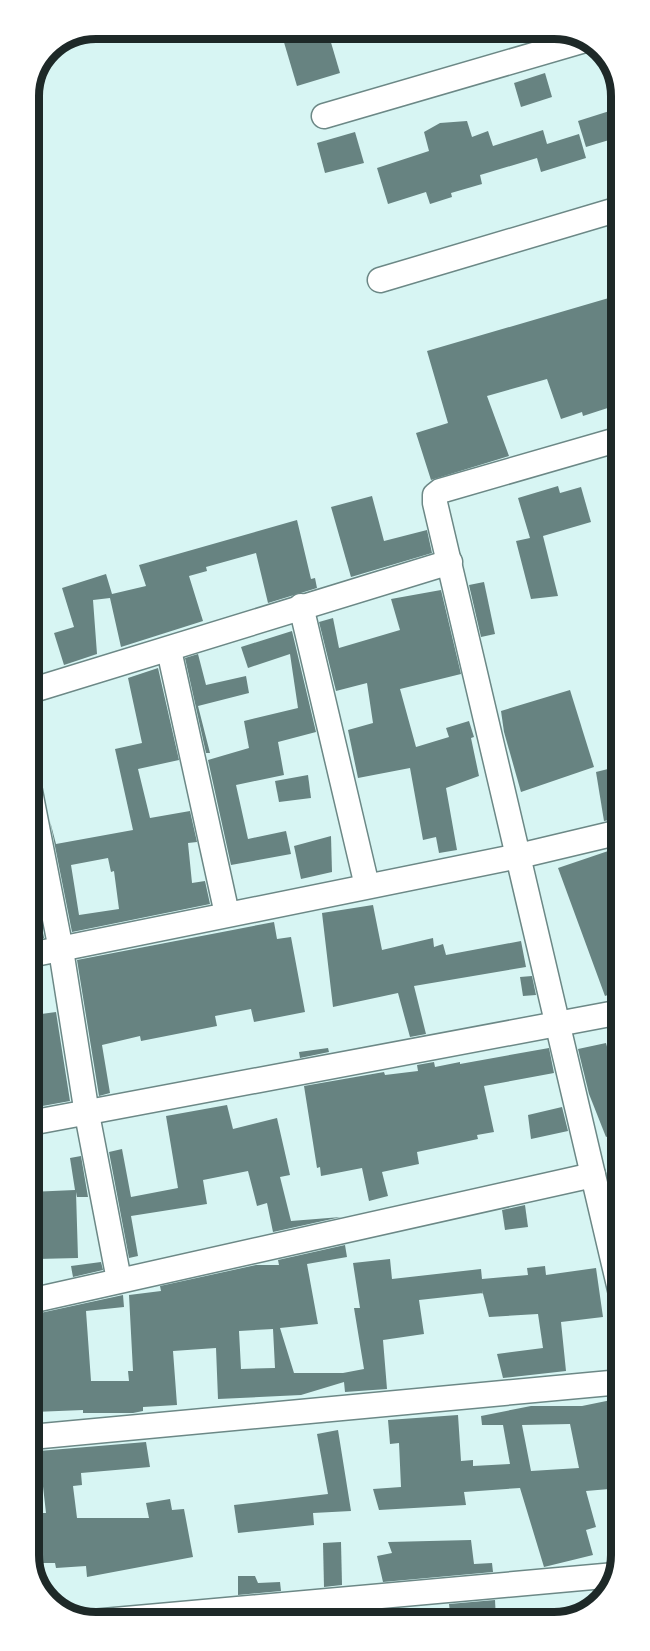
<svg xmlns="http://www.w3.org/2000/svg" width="650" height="1651" font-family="'Alegreya Sans',sans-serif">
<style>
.building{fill:#678381;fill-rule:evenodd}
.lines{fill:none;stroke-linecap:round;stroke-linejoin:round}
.minor-casing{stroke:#6c8886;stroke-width:27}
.minor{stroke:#fff;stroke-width:24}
.rim{fill:none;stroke:#1e2928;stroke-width:8}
</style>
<rect width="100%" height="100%" fill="#d7f5f3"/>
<g class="building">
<polygon points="280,29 327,29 340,73 297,86"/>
<polygon points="545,73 552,97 521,107 514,83"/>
<polygon points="619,108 619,137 586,147 578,121"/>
<polygon points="467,121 472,137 488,131 493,146 543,130 547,144 579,134 586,158 541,172 537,158 480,175 482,184 451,193 452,197 430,204 426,192 388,204 377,168 429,151 424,132 440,123"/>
<polygon points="355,132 364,163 325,173 317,143"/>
<polygon points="619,295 620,404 583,416 582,412 561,419 547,379 487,396 509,456 431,480 416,433 448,423 427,351"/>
<polygon points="558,486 560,493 581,487 591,522 543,536 558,596 531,599 516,541 530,538 518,498"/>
<polygon points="372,496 384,541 427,530 432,553 351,577 331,507"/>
<polygon points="297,520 311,579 315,578 317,588 268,603 256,553 206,567 207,571 189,576 203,621 121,647 110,598 93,600 97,654 64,665 54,633 74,627 62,588 106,574 112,594 146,586 139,565"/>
<polygon points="484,582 495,634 481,637 469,585"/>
<polygon points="441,590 461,674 400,689 416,747 449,737 446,728 469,721 474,737 471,738 479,776 446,788 457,850 439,853 436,837 423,840 410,768 358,778 348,730 373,723 367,683 336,691 319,622 333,618 339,648 400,630 391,599"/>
<polygon points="292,631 316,732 278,742 284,775 236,785 248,839 286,831 291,854 231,865 208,760 249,748 244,721 298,708 290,654 248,668 241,647"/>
<polygon points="198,654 206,685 246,676 249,693 198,706 210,753 206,753 185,658"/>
<path d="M158,668L179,760L138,769L150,818L190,811L197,842L188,843L192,883L205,881L210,904L72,932L50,821L56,844L133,830L115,749L142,743L128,678ZM108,858L111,872L114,871L119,909L79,915L71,865Z"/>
<polygon points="570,690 594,767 521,792 504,732 501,711"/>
<polygon points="620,766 620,818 604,821 596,772"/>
<polygon points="308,775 311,798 279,802 275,781"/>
<polygon points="331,836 332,872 301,879 294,846"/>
<polygon points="620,847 620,858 613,859 620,879 621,990 605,996 558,868"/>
<polygon points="30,865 44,938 30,940"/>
<polygon points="373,905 382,950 433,938 434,947 443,944 446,955 521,941 526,967 414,986 426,1034 410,1037 398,993 333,1007 322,913"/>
<polygon points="274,922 277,939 291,937 305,1012 254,1022 251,1009 215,1016 217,1026 141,1041 140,1036 102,1045 110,1093 99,1096 77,960"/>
<polygon points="532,976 536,995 523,996 520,977"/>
<polygon points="56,1012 70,1101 37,1107 30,1072 30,1025 35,1024 34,1015"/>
<polygon points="606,1043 621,1097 621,1131 606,1137 589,1094 578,1049"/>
<polygon points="328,1048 329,1052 300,1058 299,1052"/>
<polygon points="549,1048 554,1073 484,1086 494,1132 477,1135 478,1139 417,1152 419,1164 382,1172 388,1196 369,1201 362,1168 321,1176 320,1167 317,1168 304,1086 384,1072 385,1075 418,1071 417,1065 434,1062 435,1067 460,1062 460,1064"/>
<polygon points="227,1105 233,1129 277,1118 290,1175 280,1177 291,1221 341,1217 273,1232 267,1203 257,1206 248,1171 203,1180 207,1204 131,1216 138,1256 129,1258 109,1152 122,1149 131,1197 178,1188 166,1116"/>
<polygon points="562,1107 568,1131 531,1139 528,1115"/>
<polygon points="81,1156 88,1197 77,1197 76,1192 78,1258 37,1259 35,1220 30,1221 30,1192 75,1190 70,1158"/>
<polygon points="525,1205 528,1227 505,1230 502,1210"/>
<path d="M345,1245L347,1257L307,1264L318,1324L280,1328L294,1373H343L364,1369L354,1308H360L353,1263L390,1259L392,1279L481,1269L482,1279L528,1275L527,1268L545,1266L546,1275L596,1268L603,1317L561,1322L566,1371L503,1378L497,1354L543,1348L538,1314L489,1317L482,1290L483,1293L419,1300L424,1334L383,1340L387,1389L345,1392L344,1382L301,1395L218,1399L216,1348L173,1351L177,1405L143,1407V1411L133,1413H83V1410L34,1412V1389H31V1315L123,1295L124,1307L86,1311L91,1381H129L128,1371H133L129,1295L161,1291L160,1286L256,1265H279L278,1260ZM273,1329L275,1368L241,1369L239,1331Z"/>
<polygon points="101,1262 103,1270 73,1277 71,1266"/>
<path d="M621,1398V1488L586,1491L596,1527L586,1530L593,1555L544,1567L520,1488L464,1492L466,1505L379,1510L373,1489L401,1487L399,1443L390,1444L388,1420L458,1415L461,1461L473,1460V1466L510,1464L503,1425H482L481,1416L531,1406H582ZM570,1424L579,1468L531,1471L522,1425Z"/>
<polygon points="338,1430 351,1511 313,1513 314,1525 238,1533 234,1505 328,1494 317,1434"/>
<polygon points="146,1442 150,1467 81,1473 82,1485 73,1486 77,1518 149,1518 146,1503 170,1499 172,1510 184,1509 193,1557 87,1577 86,1566 56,1568 55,1563 31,1563 31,1513 46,1513 39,1451"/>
<polygon points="471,1540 474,1564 492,1563 493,1572 383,1582 377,1556 392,1553 388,1542"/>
<polygon points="341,1542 342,1585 324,1587 323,1543"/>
<polygon points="238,1576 255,1576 258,1583 280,1582 281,1591 238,1595"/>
<polygon points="495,1600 496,1620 451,1621 449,1604"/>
</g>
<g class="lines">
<g class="minor-casing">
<g id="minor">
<polyline points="324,116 585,40"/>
<polyline points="380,280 619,209"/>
<polyline points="620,439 440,491 435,495 435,503 621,1294"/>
<polyline points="301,606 367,886"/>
<polyline points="169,650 227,914"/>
<polyline points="30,691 450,562"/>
<polyline points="30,791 61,950 87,1114 119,1280"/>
<polyline points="30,955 519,856 620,832"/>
<polyline points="30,1123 621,1012"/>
<polyline points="30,1301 593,1175"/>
<polyline points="31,1437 621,1382"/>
<polyline points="92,1622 615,1575"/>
</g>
</g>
<use href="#minor" class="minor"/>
</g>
<path d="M0 0H650V1651H0ZM96 39H554A57 57 0 0 1 611 96V1555A57 57 0 0 1 554 1612H96A57 57 0 0 1 39 1555V96A57 57 0 0 1 96 39Z" fill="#fff" fill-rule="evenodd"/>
<path class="rim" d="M96 39H554A57 57 0 0 1 611 96V1555A57 57 0 0 1 554 1612H96A57 57 0 0 1 39 1555V96A57 57 0 0 1 96 39Z"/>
</svg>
